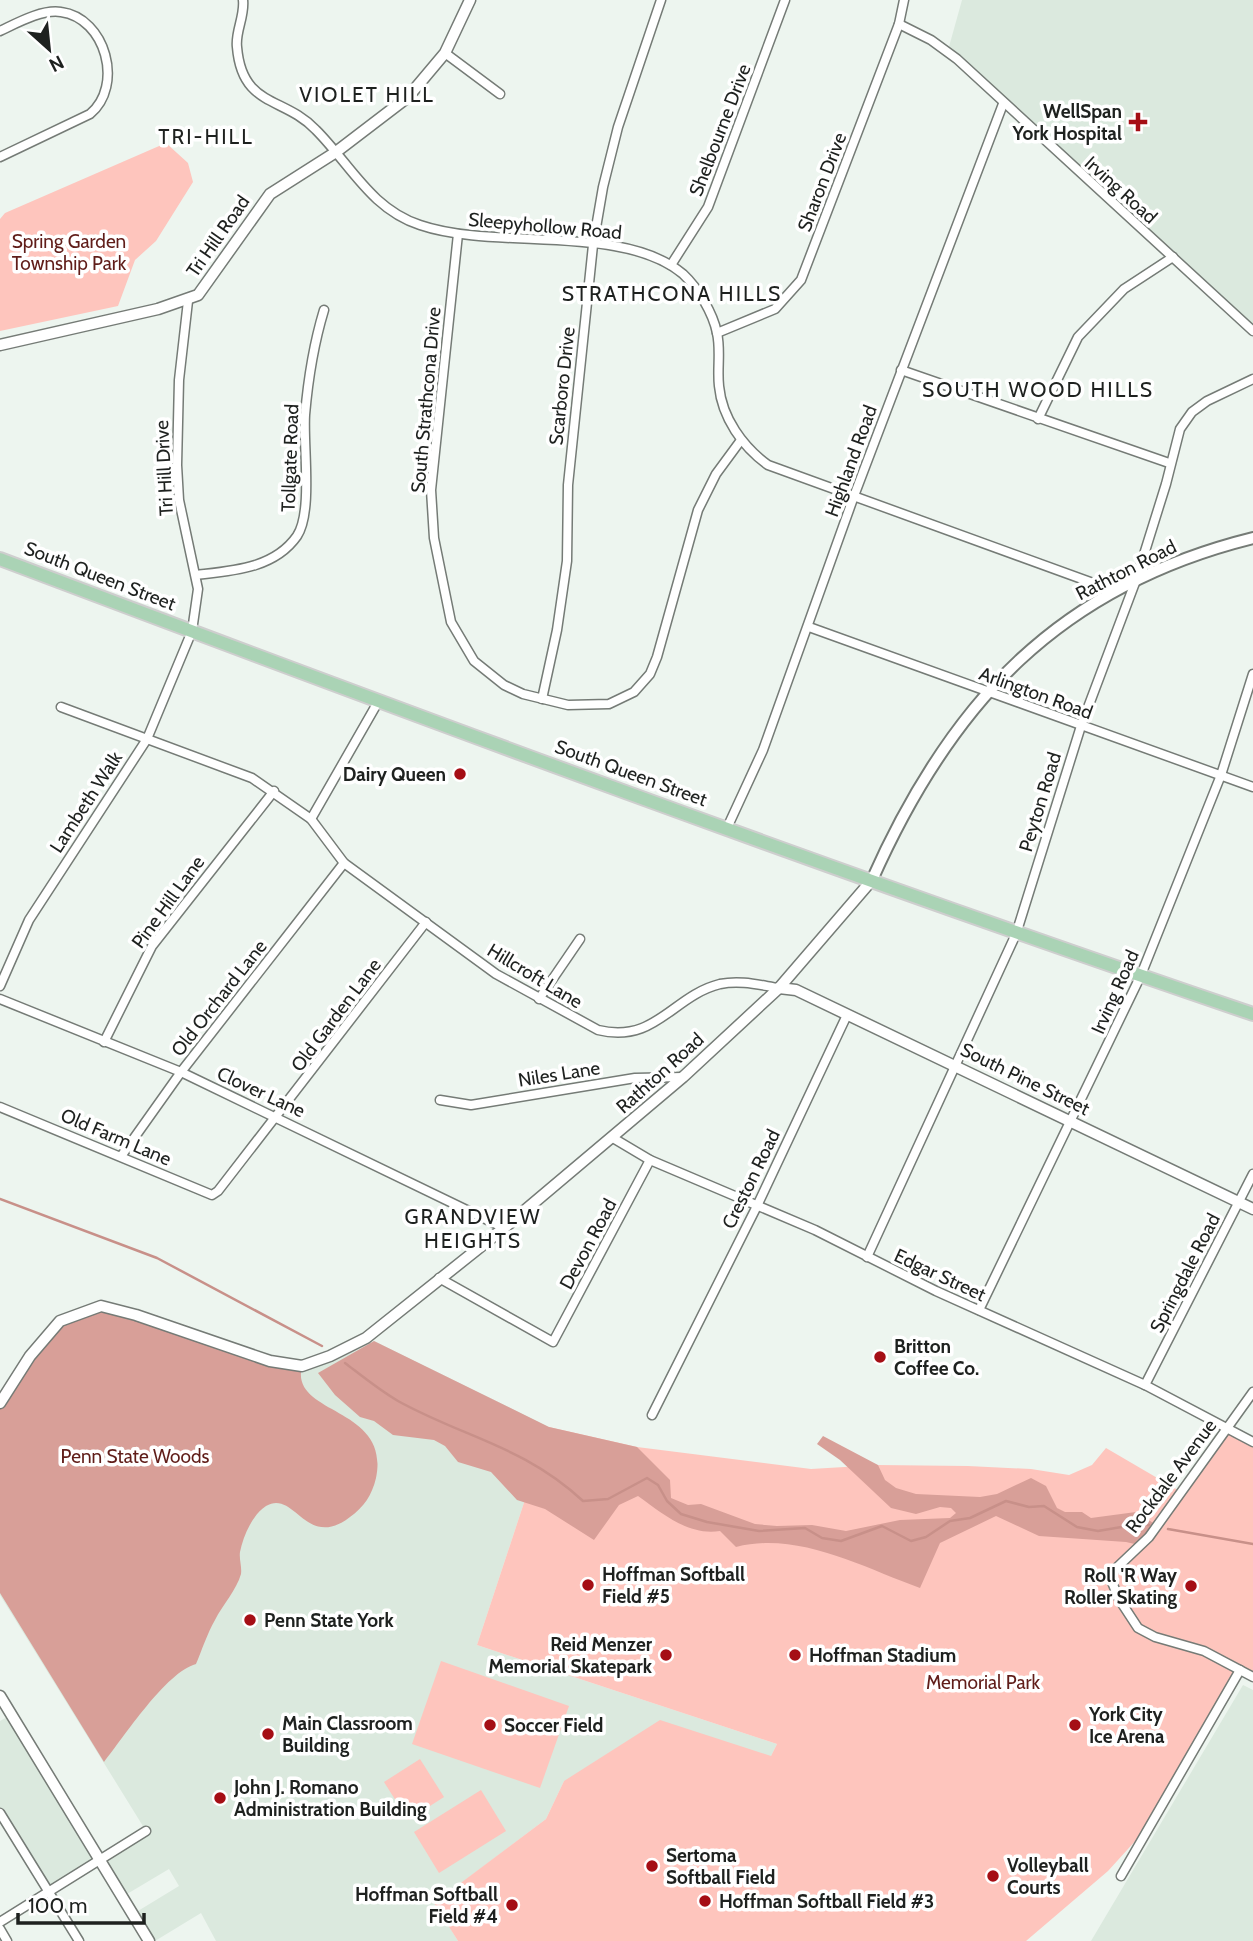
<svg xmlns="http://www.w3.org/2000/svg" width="1253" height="1941" font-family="Cabin,sans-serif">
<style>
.built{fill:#dbe9de}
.green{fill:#fec5bd}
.forest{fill:#d89f98}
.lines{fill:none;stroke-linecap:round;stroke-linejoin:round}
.stream{stroke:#c89089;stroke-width:2.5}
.minor-casing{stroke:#757b76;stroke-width:11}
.tertiary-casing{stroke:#757b76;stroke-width:13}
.secondary-casing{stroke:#757b76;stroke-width:14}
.primary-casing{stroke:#cecece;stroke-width:16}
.minor{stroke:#fff;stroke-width:8}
.tertiary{stroke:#fff;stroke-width:10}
.secondary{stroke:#fff;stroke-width:10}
.primary{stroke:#aad3b5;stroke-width:12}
.poi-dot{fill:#a50e15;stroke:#fff;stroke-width:2.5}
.labels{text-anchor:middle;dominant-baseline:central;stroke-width:7;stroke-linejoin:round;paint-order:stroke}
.poi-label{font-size:19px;font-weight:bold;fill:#1e211f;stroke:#fff;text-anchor:start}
.street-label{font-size:19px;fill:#1e211f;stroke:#fff}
.park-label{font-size:19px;fill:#601d19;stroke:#fff}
.neighbourhood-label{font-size:21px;letter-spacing:2px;fill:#1e211f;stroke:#fff}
</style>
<rect width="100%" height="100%" fill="#edf5ef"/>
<g class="built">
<polygon points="962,0 1253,0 1253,328 947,54"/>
<polygon points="374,1341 549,1427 477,1645 777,1744 771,1756 564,1781 546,1819 435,1903 458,1941 216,1941 201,1913 155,1941 149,1941 133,1914 179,1886 169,1869 122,1897 99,1860 48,1891 0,1813 0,1721 11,1715 100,1860 146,1831 0,1595 0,1403 300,1373"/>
<polygon points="1243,1685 1253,1690 1253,1941 1091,1941"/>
</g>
<g class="green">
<polygon points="166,143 188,163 193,182 156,241 135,260 118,306 0,331 0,219 5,213"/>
<polygon points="549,1427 637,1447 811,1469 878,1465 968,1466 1031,1469 1069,1475 1092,1465 1106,1448 1183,1493 1227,1428 1253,1442 1253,1677 1241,1670 1147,1828 1108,1871 1026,1941 458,1941 434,1903 546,1819 564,1781 660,1720 771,1756 777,1744 477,1645"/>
<polygon points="441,1661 569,1706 540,1788 412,1744"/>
<polygon points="420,1759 444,1797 408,1820 384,1782"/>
<polygon points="481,1790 506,1831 439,1873 414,1832"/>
</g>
<g class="forest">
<path d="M101,1306L302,1366C289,1416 391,1405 376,1478C372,1495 364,1507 350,1517C306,1551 295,1489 266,1506C252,1515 243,1537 240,1552C239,1559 242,1567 241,1574C237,1589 222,1606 215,1620C207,1634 202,1650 196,1664C166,1672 124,1737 104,1762L0,1593V1403L60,1321Z"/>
<path d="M374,1341L549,1427L637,1447L670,1480L671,1498L688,1505L701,1504L755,1524L777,1526L812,1525L846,1531L900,1520L950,1518L956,1513L951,1508L940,1507L916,1514L891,1508L840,1460L817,1444L823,1436L878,1465L885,1480L896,1488L916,1494L980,1497L997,1494L1031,1478L1046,1486L1057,1508L1065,1512H1082L1091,1518L1136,1512L1158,1526L1139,1545L1126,1542L1039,1536L996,1516L940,1543L920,1588C862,1567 798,1531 736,1547L720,1531C689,1536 663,1514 638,1496L619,1505L594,1540L545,1509L517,1500L491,1472L458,1462L445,1446L434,1440L393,1435L374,1421L360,1417L335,1395L318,1373Z"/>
</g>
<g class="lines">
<g class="stream">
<polyline points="0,1199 157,1258 322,1346"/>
<path d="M345,1363C362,1376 379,1390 398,1401C465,1438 524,1446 583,1501L608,1499L647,1478L658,1485L667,1501L681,1514L707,1522L759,1531L805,1528L822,1538L841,1541L882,1526L911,1541L926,1537L950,1521L970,1518L1006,1501L1029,1507L1044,1506L1077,1527L1098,1531L1139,1524L1149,1525"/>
<polyline points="1168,1529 1253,1544"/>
</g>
<g class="minor-casing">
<g id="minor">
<path d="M243,0C245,16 235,32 237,47C242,108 284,96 316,130C350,164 371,209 420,225C496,251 622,223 683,274C698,288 713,313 717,333C721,350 717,369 719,386C722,418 743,447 768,465L1115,591"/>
<polyline points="899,24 931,40 957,59 1253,331"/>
<path d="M0,31C17,23 42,9 61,12C106,18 124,86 90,114L0,157"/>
<polyline points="445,53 500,94"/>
<polyline points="458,234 431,490 434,538 451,622 474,661 504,685 523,694 568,705 609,704 634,692 650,674 657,657 698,510 716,474 741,440"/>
<polyline points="671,265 708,207 785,0"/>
<polyline points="717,333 775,309 801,280 899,24 904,0"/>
<polyline points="901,370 1169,463"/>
<polyline points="1038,419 1078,337 1124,289 1173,257"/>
<path d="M196,575C231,571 274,569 297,536C313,512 303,446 305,415C308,380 314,343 324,310"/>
<polyline points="809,627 1253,787"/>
<polyline points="542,699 557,630 567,561 568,485 593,245 603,187 618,127 661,0"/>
<path d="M61,707L252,778L311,819L344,863L496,974L598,1030C656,1044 672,996 720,984C741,980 759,985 779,988"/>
<polyline points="311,819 378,702"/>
<polyline points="727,828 763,750 854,496 1003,104"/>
<polyline points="0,986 29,920 147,739 192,631 198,589 179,500 177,465 179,380 188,301"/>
<polyline points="0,999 181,1072 504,1228"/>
<polyline points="539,999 580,939"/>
<polyline points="104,1042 152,946 274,791"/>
<polyline points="440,1100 471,1105 635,1078 683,1077"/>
<polyline points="0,1107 212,1195 218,1191 426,922"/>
<polyline points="613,1138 650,1160 815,1230 936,1291 1145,1385 1253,1442"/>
<polyline points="122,1155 181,1072 344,863"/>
<polyline points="867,1257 1016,934 1081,726 1136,580 1166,484 1180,429 1192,412 1207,401 1253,379"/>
<polyline points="439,1278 553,1342 650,1160"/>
<polyline points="979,1310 1141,975 1221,775 1253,674"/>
<polyline points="1145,1385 1253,1174"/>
<polyline points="1253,1392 1149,1537 1109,1575 1119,1599 1138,1628 1155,1637 1204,1651 1253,1677"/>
<polyline points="652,1415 757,1206 847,1015"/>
<polyline points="0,1813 79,1941"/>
<polyline points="1121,1876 1240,1670"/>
<polyline points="0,1922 146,1831"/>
<polyline points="0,1929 7,1941"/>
</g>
</g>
<g class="tertiary-casing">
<g id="tertiary">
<polyline points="0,345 158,309 198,295 270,194 336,152 408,97 445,53 470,0"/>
<polyline points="779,988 796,990 1253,1209"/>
<polyline points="0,1403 30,1356 60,1321 101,1306 136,1315 270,1361 302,1366 330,1356 366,1338 504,1228 683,1077 779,988 872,880"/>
<polyline points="0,1696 149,1941"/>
</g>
</g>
<g class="secondary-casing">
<path id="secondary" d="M872,880C951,702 1059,586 1253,538"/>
</g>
<g class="primary-casing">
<path id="primary" d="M0,559C416,716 832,871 1253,1014"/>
</g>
<use href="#minor" class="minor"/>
<use href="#tertiary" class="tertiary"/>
<use href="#secondary" class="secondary"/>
<use href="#primary" class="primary"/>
</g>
<g class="poi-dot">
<path d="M1134.5 111.5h7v7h7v7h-7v7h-7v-7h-7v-7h7z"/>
<circle cx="460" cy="774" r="7"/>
<circle cx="880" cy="1357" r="7"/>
<circle cx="588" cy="1585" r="7"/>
<circle cx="1191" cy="1586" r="7"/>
<circle cx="250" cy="1620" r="7"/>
<circle cx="666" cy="1655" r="7"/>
<circle cx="795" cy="1655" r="7"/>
<circle cx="490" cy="1725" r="7"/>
<circle cx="1075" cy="1725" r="7"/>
<circle cx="268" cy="1734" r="7"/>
<circle cx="220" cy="1798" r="7"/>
<circle cx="652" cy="1866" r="7"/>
<circle cx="993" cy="1876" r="7"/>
<circle cx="705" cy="1901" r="7"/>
<circle cx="512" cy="1905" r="7"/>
</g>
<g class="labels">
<g class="poi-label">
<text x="1122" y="111" text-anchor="end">WellSpan<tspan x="1122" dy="22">York Hospital</tspan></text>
<text x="446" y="774" text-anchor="end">Dairy Queen</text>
<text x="894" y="1346">Britton<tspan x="894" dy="22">Coffee Co.</tspan></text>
<text x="602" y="1574">Hoffman Softball<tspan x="602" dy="22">Field #5</tspan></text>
<text x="1177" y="1575" text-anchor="end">Roll 'R Way<tspan x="1177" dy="22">Roller Skating</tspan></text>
<text x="264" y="1620">Penn State York</text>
<text x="652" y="1644" text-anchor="end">Reid Menzer<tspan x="652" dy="22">Memorial Skatepark</tspan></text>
<text x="809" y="1655">Hoffman Stadium</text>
<text x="1089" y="1714">York City<tspan x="1089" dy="22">Ice Arena</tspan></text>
<text x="282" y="1723">Main Classroom<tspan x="282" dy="22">Building</tspan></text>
<text x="504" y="1725">Soccer Field</text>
<text x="234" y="1787">John J. Romano<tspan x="234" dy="22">Administration Building</tspan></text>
<text x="666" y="1855">Sertoma<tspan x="666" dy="22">Softball Field</tspan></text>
<text x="1007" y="1865">Volleyball<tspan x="1007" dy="22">Courts</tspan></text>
<text x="498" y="1894" text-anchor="end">Hoffman Softball<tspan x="498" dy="22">Field #4</tspan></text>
<text x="719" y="1901">Hoffman Softball Field #3</text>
</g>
<g class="street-label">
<text transform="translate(720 130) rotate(-69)">Shelbourne Drive</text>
<text transform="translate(822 182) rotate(-69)">Sharon Drive</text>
<text transform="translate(1121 190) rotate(42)">Irving Road</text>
<text transform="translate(545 226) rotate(5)">Sleepyhollow Road</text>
<text transform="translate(218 236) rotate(-55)">Tri Hill Road</text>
<text transform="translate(562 386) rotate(-84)">Scarboro Drive</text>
<text transform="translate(426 400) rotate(-85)">South Strathcona Drive</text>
<text transform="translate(290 458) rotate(-88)">Tollgate Road</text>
<text transform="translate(851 461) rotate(-70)">Highland Road</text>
<text transform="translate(164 468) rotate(-93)">Tri Hill Drive</text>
<text transform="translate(1126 570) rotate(-27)">Rathton Road</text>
<text transform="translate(100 576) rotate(21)">South Queen Street</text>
<text transform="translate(1036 693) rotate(20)">Arlington Road</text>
<text transform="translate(631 773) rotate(20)">South Queen Street</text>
<text transform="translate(86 802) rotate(-57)">Lambeth Walk</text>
<text transform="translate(1040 802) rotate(-73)">Peyton Road</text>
<text transform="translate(168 902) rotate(-54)">Pine Hill Lane</text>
<text transform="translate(535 976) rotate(31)">Hillcroft Lane</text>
<text transform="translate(1115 992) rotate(-66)">Irving Road</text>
<text transform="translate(219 998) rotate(-52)">Old Orchard Lane</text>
<text transform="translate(336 1015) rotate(-53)">Old Garden Lane</text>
<text transform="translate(660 1073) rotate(-42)">Rathton Road</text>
<text transform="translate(559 1074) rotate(-9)">Niles Lane</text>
<text transform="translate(1025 1079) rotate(26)">South Pine Street</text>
<text transform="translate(261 1092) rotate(25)">Clover Lane</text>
<text transform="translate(116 1137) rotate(23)">Old Farm Lane</text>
<text transform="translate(751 1179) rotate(-64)">Creston Road</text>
<text transform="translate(588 1244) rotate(-62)">Devon Road</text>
<text transform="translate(1185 1273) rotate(-63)">Springdale Road</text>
<text transform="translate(940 1275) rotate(25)">Edgar Street</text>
<text transform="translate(1171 1476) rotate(-53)">Rockdale Avenue</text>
</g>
<g class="park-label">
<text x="69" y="241">Spring Garden<tspan x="69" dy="22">Township Park</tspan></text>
<text x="135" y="1456">Penn State Woods</text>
<text x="983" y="1682">Memorial Park</text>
</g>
<g class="neighbourhood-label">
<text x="367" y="94">VIOLET HILL</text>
<text x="206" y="136">TRI-HILL</text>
<text x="672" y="293">STRATHCONA HILLS</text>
<text x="1038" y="389">SOUTH WOOD HILLS</text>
<text x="473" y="1216">GRANDVIEW<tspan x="473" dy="24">HEIGHTS</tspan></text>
</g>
</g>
<g transform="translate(49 49) rotate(153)" stroke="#ffffff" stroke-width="5" paint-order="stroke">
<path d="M0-5L12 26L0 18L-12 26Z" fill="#1e211f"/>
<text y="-10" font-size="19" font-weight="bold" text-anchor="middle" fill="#1e211f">N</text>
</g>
<path d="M18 1913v10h126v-10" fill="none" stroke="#1e211f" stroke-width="3.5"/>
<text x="28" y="1913" font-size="21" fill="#1e211f" stroke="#ffffff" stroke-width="5" paint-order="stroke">100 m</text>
</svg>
